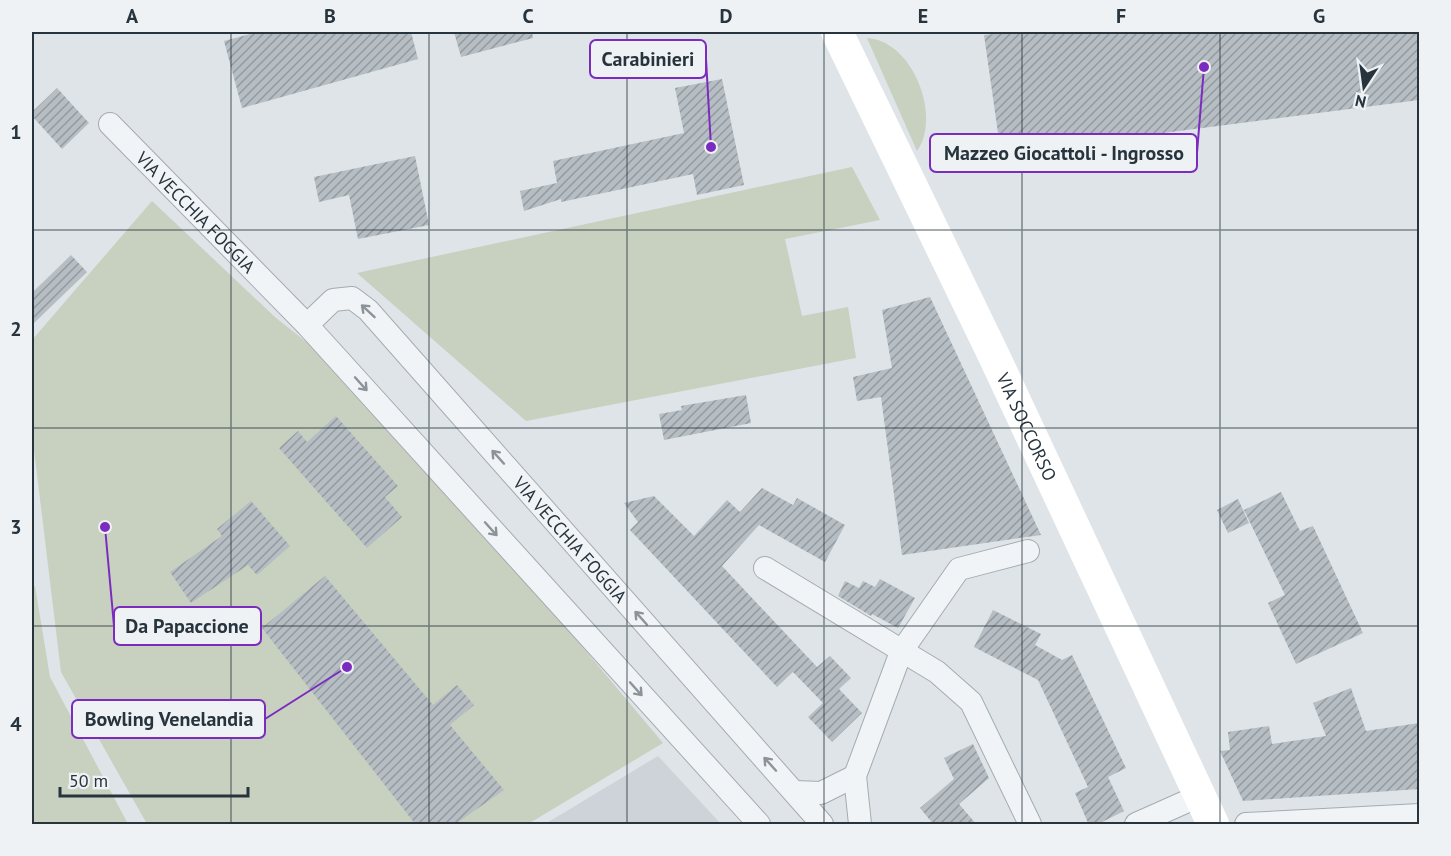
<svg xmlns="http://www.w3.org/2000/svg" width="1451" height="856" font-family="'PT Sans',sans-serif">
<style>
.built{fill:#cdd3d9}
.green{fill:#c8d0c0}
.building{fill:url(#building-hatch)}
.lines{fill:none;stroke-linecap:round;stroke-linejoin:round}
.minor-casing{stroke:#a4acb1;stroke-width:24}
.minor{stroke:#f1f4f6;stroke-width:22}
.secondary{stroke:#fff;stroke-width:32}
.oneway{stroke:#8c949a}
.grid{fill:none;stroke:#28343d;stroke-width:1.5;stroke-opacity:0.55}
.labels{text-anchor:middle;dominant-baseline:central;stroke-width:4.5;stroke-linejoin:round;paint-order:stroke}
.street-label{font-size:18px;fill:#28343d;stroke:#eef2f5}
.leader{fill:none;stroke:#7b2cbf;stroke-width:2}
.callout-dot{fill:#7b2cbf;stroke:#eef2f5;stroke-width:2}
.callout{fill:#eef2f5;stroke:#7b2cbf;stroke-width:2}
.callout-label{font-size:20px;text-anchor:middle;font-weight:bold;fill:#28343d}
.neatline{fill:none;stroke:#28343d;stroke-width:2}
.grid-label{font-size:20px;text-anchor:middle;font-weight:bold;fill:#28343d}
</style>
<defs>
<pattern id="building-hatch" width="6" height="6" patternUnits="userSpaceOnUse" patternTransform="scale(1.5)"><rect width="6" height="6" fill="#b6bec3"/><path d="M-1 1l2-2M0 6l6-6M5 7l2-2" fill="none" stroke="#949ba0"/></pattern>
</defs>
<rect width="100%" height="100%" fill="#dee4e7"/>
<polygon class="built" points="658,756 721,824 545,824"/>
<g class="green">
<path d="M867,38C912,40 942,116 917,151Z"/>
<polygon points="852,167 880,220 785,239 802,316 848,307 856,358 526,421 357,273"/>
<polygon points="152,201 276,318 314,348 454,494 663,743 528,824 147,824 61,672 32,433 32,340"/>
<polygon points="35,586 50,677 128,824 32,824 32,587"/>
</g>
<g class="building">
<polygon points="258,32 411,32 418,59 242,108 224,41"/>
<polygon points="454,32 532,32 533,38 461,57"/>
<polygon points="1010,32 1419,32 1419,100 1001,154 984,35"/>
<polygon points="722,79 744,185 697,195 693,174 561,202 561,199 524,211 520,191 557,183 553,161 684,133 675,88"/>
<polygon points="57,88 89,123 62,149 32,116 32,112"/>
<polygon points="415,156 429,225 358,239 349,195 319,202 314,177"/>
<polygon points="71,255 87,272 32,325 32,293"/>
<polygon points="930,297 971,385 1041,535 902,555 881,397 857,401 853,377 892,368 882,310"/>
<polygon points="746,395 751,423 664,440 659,414 682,410 681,406"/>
<polygon points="336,416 398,486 385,497 402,517 367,548 279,448 298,431 307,442"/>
<polygon points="762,488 793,505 797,498 845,525 825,562 759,525 722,566 817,667 830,656 851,678 839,689 862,713 832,742 808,717 823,703 793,672 777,687 630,530 638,522 624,503 654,496 694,536 727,500 740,512"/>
<polygon points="1281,492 1300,531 1313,526 1363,633 1296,664 1268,603 1285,595 1244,510"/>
<polygon points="1238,499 1249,523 1228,533 1217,510"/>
<polygon points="251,501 290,546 257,575 248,565 191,603 170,572 222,536 217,529"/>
<polygon points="325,576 433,705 457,685 474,705 450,725 504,790 454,825 416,825 262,628"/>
<polygon points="880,579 915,598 898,628 872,614 871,616 838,596 845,581 859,588 863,581 875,587"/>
<polygon points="993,610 1041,634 1035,645 1062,660 1072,655 1126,768 1108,777 1124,811 1096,825 1089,825 1075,793 1088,787 1038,680 974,647"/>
<polygon points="1351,688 1366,731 1419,723 1419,789 1243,801 1220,751 1230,750 1228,732 1269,726 1272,744 1326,736 1313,703"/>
<polygon points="973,744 989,778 959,804 977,825 934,825 920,808 954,779 944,758"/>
</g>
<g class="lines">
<g class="minor-casing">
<g id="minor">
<path id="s1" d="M110,124L307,325L759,824"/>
<path id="s2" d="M307,325L333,300L352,298L368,310L822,824"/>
<polyline points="765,568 937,672 971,702 1030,824"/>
<polyline points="795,792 821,793 855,776"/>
<polyline points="860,824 855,776 901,652 959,569 1028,551"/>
<polyline points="1136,824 1199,796"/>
<polyline points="1246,824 1420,815"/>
</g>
</g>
<use href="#minor" class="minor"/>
<path class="secondary" id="s3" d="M837,32L994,356L1213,824"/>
</g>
<defs><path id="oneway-shaft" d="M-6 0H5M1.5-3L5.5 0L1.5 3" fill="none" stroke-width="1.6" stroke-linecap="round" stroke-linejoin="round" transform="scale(1.5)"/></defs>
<g class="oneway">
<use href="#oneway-shaft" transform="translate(368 311) rotate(-137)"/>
<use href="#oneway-shaft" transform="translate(361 384) rotate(48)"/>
<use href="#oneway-shaft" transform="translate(498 457) rotate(-132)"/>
<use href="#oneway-shaft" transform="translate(491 529) rotate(48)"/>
<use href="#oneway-shaft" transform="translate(641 618) rotate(-132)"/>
<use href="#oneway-shaft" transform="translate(636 689) rotate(48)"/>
<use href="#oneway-shaft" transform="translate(770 764) rotate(-132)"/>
</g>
<path class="grid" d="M231,32V824M429,32V824M627,32V824M824,32V824M1022,32V824M1220,32V824M32,230H1420M32,428H1420M32,626H1420"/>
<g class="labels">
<g class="street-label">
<text stroke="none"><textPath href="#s1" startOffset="123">VIA VECCHIA FOGGIA</textPath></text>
<text stroke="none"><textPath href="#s3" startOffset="438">VIA SOCCORSO</textPath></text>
<text stroke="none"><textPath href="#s2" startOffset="381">VIA VECCHIA FOGGIA</textPath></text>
</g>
</g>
<path class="leader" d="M711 147L706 59M1204 67L1197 153M105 527L114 626M347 667L265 719"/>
<g class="callout-dot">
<circle cx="711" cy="147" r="6"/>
<circle cx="1204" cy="67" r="6"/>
<circle cx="105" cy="527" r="6"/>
<circle cx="347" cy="667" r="6"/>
</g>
<g class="callout">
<rect x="590" y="40" width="116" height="38" rx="6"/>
<rect x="930" y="134" width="267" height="38" rx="6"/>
<rect x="114" y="607" width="147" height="38" rx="6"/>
<rect x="72" y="700" width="193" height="38" rx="6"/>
</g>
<g class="callout-label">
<text x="648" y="66">Carabinieri</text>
<text x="1064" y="160">Mazzeo Giocattoli - Ingrosso</text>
<text x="187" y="633">Da Papaccione</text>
<text x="169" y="726">Bowling Venelandia</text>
</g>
<rect width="1451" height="856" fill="none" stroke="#eef2f5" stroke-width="66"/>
<g transform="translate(1364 87) rotate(193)" stroke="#eef2f5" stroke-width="4.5" paint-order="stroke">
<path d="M0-4.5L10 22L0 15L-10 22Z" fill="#28343d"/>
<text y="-9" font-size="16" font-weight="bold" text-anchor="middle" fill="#28343d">N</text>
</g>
<path d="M60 787v9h188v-9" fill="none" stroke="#28343d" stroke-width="3"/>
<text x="69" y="787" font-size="18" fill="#28343d" stroke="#eef2f5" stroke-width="4.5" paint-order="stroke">50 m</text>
<rect x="33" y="33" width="1385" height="790" class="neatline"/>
<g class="grid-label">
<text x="132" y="23">A</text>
<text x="330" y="23">B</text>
<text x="528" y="23">C</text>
<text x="726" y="23">D</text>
<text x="923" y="23">E</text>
<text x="1121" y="23">F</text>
<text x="1319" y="23">G</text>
<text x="16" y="139">1</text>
<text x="16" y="336">2</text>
<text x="16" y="534">3</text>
<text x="16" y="731">4</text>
</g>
</svg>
